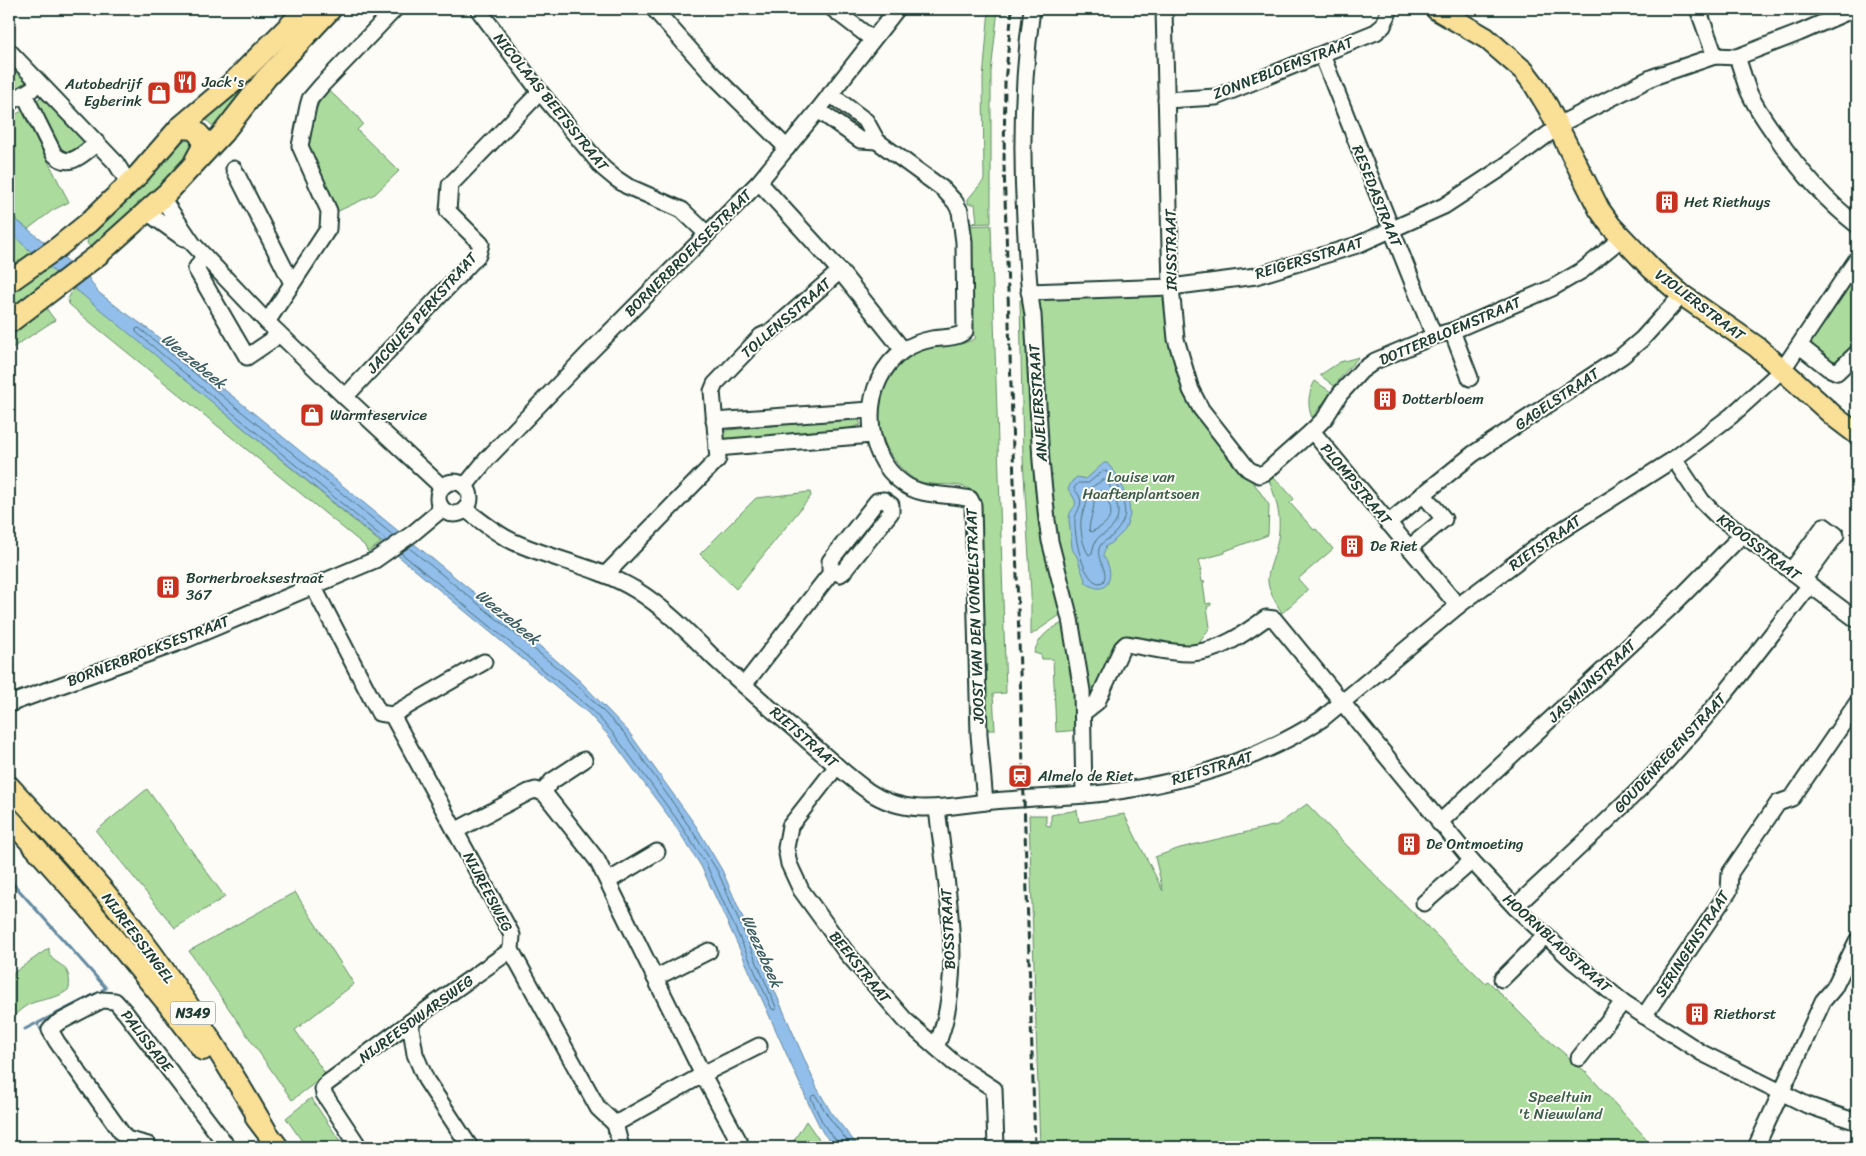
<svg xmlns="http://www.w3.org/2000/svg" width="1866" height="1156" font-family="Sriracha,sans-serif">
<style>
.green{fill:#abdc9d;stroke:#658c68}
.water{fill:#91beea;stroke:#638aa1}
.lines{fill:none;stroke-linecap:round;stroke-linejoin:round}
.shore{stroke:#4d717d;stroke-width:1}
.stream{stroke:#638aa1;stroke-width:3}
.minor-casing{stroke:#1f3d34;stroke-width:19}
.major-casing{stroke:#1f3d34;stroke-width:24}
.minor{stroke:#fdfcf7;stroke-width:15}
.major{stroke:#fadf96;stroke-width:20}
.rail{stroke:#1f3d34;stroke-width:3;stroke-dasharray:8 4;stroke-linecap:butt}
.labels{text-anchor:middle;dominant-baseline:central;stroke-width:4;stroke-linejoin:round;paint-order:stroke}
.shield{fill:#fdfcf7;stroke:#62766e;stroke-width:1}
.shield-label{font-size:14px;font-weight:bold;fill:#1f3d34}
.street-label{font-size:15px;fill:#1f3d34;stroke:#fdfcf7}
.poi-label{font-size:15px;fill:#1f3d34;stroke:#fdfcf7;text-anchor:start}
.park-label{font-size:15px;fill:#3b5d49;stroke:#fdfcf7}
.water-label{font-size:16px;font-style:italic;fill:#3c5d62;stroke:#fdfcf7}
</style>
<rect width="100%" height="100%" fill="#fdfcf7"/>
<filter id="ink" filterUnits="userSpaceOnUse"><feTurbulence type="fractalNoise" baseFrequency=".02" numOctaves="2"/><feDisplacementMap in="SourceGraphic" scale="10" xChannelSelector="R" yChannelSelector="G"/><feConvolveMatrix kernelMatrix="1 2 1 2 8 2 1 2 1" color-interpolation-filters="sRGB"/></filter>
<g filter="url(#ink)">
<g class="green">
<polygon points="989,9 998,9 991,72 991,223 970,224 977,222 975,204 968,204 968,199 984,180 983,79"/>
<polygon points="9,59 28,82 27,85 9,97"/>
<polygon points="261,62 263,67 222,118 217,130 200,114"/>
<polygon points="326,88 357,116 363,124 357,130 399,171 375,194 334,213 308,147 315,112"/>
<path d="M43,96L85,141C80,147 72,151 64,153L60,149L31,103Z"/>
<polygon points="22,111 69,202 53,210 28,229 9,214 9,118"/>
<polygon points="190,133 196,149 155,199 91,248 87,243 90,233 125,202 137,182 177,135"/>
<path d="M991,225L1006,693L993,694L995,730H987L985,718L978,496C962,476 931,492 911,477C869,444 866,380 913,351C917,348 923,348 928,348C943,345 963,346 976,338L971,331L970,226Z"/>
<polygon points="9,230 33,254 9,272"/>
<polygon points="48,266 56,273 9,310 9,296"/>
<polygon points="1857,276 1857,349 1834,364 1811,347 1810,344"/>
<polygon points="74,288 108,315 381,543 368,552 364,545 85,318 69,304 68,299"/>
<polygon points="1165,291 1184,382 1269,505 1268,535 1225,551 1225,553 1199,560 1202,571 1200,570 1202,582 1205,581 1203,584 1206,604 1211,603 1211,605 1207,607 1210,627 1194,651 1164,641 1129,635 1086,708 1054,540 1035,297"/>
<polygon points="1026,299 1063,613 1031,635 1031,592 1023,458 1020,300"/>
<polygon points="47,300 48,311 55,320 9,350 9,326"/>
<polygon points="1359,357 1346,371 1334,386 1320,375 1340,362"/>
<path d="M1315,381L1331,392L1312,418C1307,405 1308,393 1315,381Z"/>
<polygon points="856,418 859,420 861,425 846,429 728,440 723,437 723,433 727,430"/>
<path d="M1272,477L1280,483L1294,499L1290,503L1314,530L1316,529L1333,549L1298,579L1308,590L1282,613C1277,604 1269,593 1268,582C1267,573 1273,560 1275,552C1283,523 1279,507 1269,480Z"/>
<polygon points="810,492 811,496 736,589 700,554 756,498"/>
<polygon points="877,507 885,508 886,515 843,566 836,566"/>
<path d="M1067,621L1079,730L1056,732L1053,659H1042L1041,655L1034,653C1039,635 1051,628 1067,621Z"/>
<polygon points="147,789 225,897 175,928 96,831"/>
<polygon points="1307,804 1381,881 1485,983 1488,981 1538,1031 1586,1072 1654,1147 1040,1147 1029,815 1046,815 1046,825 1051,826 1051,815 1077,810 1079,822 1124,814 1163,891 1155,857 1180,848 1277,825"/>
<polygon points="295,892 354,984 295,1030 326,1075 292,1100 189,951"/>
<path d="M49,948C48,968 73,958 69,989C59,998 48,998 35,1002C24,1005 17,1013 9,1021V976Z"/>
<polygon points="311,1098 344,1147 306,1147 286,1118"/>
<polygon points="806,1121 824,1147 790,1147"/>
</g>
<g class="water">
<polygon points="9,214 88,277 98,292 120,309 147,328 197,369 235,398 542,648 580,681 628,731 696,826 722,870 817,1088 832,1114 859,1147 835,1147 823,1133 811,1109 736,941 701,866 672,821 609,736 588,713 33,254 9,231"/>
<path d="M1104,463H1107L1122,481L1123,490L1129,502L1130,515L1125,530L1112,543L1106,546L1103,556C1116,571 1110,600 1086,583C1083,575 1080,566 1077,557C1076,554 1072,551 1072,547C1071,538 1070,529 1069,520C1069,503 1084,511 1068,489L1072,481L1077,477L1086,479Z"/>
</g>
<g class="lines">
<g class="shore">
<path d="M1103,471H1106C1109,475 1115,479 1117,483C1119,486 1118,490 1120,494C1128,512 1126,522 1112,536C1107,541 1101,541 1099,549C1096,561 1110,570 1103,582L1098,583C1082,578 1074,535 1075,520C1075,512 1083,507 1080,498C1079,494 1075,491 1074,488L1078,483H1088Z"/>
<path d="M1103,480H1106C1111,486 1111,491 1114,497C1121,511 1119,523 1107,532C1104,535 1100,535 1097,539C1094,543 1093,548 1092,553L1089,555C1083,547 1080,531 1081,520C1082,508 1090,508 1085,492Z"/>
<path d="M1101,491L1104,493C1106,497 1108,500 1109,504C1116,519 1102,527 1091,532L1089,530C1090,517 1095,510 1094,497Z"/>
<polyline points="387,541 164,356 136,332 136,329 139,328 144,332 394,536"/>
<polyline points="401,553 591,709 613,733 676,818 706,864 772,1009 776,1010 776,1007 718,872 691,829 625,734 577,684 408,547"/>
<path d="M838,1147C838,1140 832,1136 828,1131C821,1121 816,1109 811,1098L813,1095L816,1096L828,1116L852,1147"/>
</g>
<g class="stream">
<polyline points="9,879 106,988 102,990"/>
<polyline points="38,1025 38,1023 95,994"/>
<polyline points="40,1028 45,1035"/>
<polyline points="25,1029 35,1024"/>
</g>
<g class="minor-casing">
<g id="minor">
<polyline points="478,9 540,92 603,168 615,178 627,186 682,210 706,233"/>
<polyline points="654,9 709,71 787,148"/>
<polyline points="833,9 872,39"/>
<path d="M1032,9C1022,80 1021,148 1025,219C1027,251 1027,283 1033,315L1041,461L1047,520L1050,541L1070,619L1082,691L1084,795"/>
<polyline points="1164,9 1171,287 1176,339 1191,390 1201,409 1248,469 1259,475 1266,472 1312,431 1325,418 1340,394 1361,371 1375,361 1434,336 1452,331 1552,288 1583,270 1622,238"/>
<polyline points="1698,9 1715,56"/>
<polyline points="9,51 116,163 129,184"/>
<polyline points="1322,55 1434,336"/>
<path d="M1737,57C1741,68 1744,79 1748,90C1755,107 1766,122 1776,136C1799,170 1825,200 1857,225"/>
<path d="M24,94L54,154C69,170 83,154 97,143"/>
<path d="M830,94L866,121L877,141L943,189L955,202L960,211L964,242L965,331C957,339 943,337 932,339C922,341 913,344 904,350C860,380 860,453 904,484C924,498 948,493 970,499L973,505L979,735L985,802"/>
<polyline points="1166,100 1216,97 1376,32 1383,26 1388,14"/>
<polyline points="9,103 32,89"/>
<polyline points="818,110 860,140 877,141"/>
<polyline points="234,169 292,283"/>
<polyline points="759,182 840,271 903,350"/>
<polyline points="162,198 193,244 267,322 345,397 442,487"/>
<polyline points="147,212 183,238"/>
<polyline points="204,256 196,269 247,357 272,340 278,333"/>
<polyline points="1029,292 1171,287 1256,276 1357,245 1444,206 1502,168 1566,121 1653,77 1715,56 1737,57 1799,33 1854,9"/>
<polyline points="267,322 328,229 329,211 300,146 308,106 310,99 322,85 395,9"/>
<polyline points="1452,331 1470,378"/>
<polyline points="1800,346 1828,368 1837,372 1857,353"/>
<polyline points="345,397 478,255 481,244 448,211 450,185 540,92"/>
<polyline points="714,421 870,410"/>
<polyline points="1312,431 1458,606"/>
<polyline points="717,448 872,435"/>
<polyline points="1674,459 1702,501 1715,514 1857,620"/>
<circle cx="454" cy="498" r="16"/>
<polyline points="465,486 487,459 588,354 759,182 818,110 897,9"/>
<polygon points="884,500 891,505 891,512 843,572 840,574 830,568 830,561 877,501"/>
<path d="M465,509C481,521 496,534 514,542C554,560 598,567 636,590C665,608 689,633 713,657C744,686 776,713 808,741C828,758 847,776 868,791C911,821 958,803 1005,800C1041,797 1077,797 1112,792C1187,782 1259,760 1322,719L1458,606L1543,542L1674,459L1731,416L1783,369L1857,259"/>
<polyline points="1388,523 1473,454 1622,356 1642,339 1682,295"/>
<polyline points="1409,548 1444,519 1423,494"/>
<polyline points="1791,571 1824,526 1836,535 1803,580"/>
<polyline points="605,575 718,459 712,391 715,384 761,336 770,332 840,271"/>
<polyline points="313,586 379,713 392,715 512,935 511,950 598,1108 615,1124 621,1147"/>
<polyline points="744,685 833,570"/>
<polyline points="9,704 183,641 375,560 412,534 442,509"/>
<path d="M1083,713L1097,702L1122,648L1126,644C1148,647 1171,654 1192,653C1220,651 1244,634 1266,618L1274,619L1472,861L1515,907L1574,962L1623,1002L1702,1053L1807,1105L1857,1122"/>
<polyline points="392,715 484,662"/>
<polyline points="837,766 790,826 786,848 789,864 801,890 846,952 905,1020 954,1063 994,1089 996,1147"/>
<polyline points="543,792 552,781 584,760"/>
<polyline points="1439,823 1672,606 1742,535"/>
<polyline points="455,831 529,792 536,790 545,794 597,860 703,1075 742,1147"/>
<polyline points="608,881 657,852"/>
<polyline points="1424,903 1472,861"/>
<path d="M1515,907C1566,859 1618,813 1666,762C1718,706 1763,645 1810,585"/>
<polyline points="655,978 709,951"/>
<polyline points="1502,979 1545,936"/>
<polyline points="1644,1016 1729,891 1730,873 1778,803 1792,798 1857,703"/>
<polyline points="410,1022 415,1054 426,1080 470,1147"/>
<path d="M936,1047C966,978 946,882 937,809"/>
<polyline points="1579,1058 1623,1002"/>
<polyline points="615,1124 713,1069 759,1046"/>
<polyline points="149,1147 148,1145 126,1139 57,1042 50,1030 56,1024 102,1000 115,1001 125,1012 224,1142 226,1147"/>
<polyline points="359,1147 324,1094 323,1089 326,1084 436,1003 511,950"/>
<polyline points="1756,1147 1823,1001 1834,988 1857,941"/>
</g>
</g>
<g class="major-casing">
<g id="major">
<polyline points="1436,9 1486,38 1524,71 1534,84 1548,107 1599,209 1611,226 1652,269 1682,295 1757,347 1836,418 1857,434"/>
<polyline points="179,128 194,129 202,138 202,148 195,161"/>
<polyline points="9,282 57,248 88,223 138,175 179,128 231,84 306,9"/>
<polyline points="9,323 98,255 167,193 223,133 266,78 331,9"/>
<path d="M9,786C52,833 98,880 136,932C183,994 226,1061 265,1129"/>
<polyline points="9,818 89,908 167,1003 203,1050"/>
<polyline points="256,1118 278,1147"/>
</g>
</g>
<use href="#minor" class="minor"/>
<use href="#major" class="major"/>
<polyline class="rail" points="1012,9 1005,83 1004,165 1035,1147"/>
</g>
</g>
<defs>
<g id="restaurant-square" transform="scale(1.25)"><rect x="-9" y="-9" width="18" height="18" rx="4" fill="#c8321e" stroke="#fdfcf7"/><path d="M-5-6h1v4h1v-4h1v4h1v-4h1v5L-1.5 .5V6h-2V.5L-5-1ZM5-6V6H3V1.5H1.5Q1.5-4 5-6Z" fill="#fff"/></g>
<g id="shop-square" transform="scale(1.25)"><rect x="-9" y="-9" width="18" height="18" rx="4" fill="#c8321e" stroke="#fdfcf7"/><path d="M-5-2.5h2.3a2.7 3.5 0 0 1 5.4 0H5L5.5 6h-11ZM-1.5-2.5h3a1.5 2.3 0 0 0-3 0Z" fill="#fff"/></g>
<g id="building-square" transform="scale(1.25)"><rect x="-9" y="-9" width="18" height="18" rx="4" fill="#c8321e" stroke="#fdfcf7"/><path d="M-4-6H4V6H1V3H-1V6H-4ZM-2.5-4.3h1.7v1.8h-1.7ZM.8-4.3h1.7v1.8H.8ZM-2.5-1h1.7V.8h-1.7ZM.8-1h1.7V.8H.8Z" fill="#fff"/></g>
<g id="station-square" transform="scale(1.25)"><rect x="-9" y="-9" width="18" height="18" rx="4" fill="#c8321e" stroke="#fdfcf7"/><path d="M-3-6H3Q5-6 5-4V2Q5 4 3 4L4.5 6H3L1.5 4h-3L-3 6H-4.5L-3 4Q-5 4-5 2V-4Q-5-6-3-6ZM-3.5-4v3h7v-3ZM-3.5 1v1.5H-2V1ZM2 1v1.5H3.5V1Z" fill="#fff"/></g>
</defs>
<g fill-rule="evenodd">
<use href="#restaurant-square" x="185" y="82"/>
<use href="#shop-square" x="159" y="93"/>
<use href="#building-square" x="1667" y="202"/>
<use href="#building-square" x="1385" y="399"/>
<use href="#shop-square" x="312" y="415"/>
<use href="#building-square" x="1352" y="546"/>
<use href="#building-square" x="168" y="587"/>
<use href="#station-square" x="1020" y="776"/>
<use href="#building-square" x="1409" y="844"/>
<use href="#building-square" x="1697" y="1014"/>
</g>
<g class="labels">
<rect class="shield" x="170.5" y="1001.5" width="45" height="23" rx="4"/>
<g class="shield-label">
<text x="193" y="1013">N349</text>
</g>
<g class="street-label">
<text transform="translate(1283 68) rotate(-21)">ZONNEBLOEMSTRAAT</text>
<text transform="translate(551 102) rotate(51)">NICOLAAS BEETSSTRAAT</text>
<text transform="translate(1377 196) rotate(68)">RESEDASTRAAT</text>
<text transform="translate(1171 250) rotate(-91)">IRISSTRAAT</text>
<text transform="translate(688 253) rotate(-45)">BORNERBROEKSESTRAAT</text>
<text transform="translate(1309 258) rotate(-17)">REIGERSSTRAAT</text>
<text transform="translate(1700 305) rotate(37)">VIOLIERSTRAAT</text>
<text transform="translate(422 313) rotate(-48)">JACQUES PERKSTRAAT</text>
<text transform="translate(786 318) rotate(-41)">TOLLENSSTRAAT</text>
<text transform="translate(1450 331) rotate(-23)">DOTTERBLOEMSTRAAT</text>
<text transform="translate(1557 399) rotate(-34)">GAGELSTRAAT</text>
<text transform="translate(1038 403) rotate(-94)">ANJELIERSTRAAT</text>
<text transform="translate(1356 484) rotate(50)">PLOMPSTRAAT</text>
<text transform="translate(1545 543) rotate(-35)">RIETSTRAAT</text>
<text transform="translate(1759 547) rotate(37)">KROOSSTRAAT</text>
<text transform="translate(975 616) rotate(-92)">JOOST VAN DEN VONDELSTRAAT</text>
<text transform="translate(148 651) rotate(-21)">BORNERBROEKSESTRAAT</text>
<text transform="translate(1592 681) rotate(-43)">JASMIJNSTRAAT</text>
<text transform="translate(804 737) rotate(41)">RIETSTRAAT</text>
<text transform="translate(1670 753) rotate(-47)">GOUDENREGENSTRAAT</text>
<text transform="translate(1212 768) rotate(-17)">RIETSTRAAT</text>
<text transform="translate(488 892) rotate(62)">NIJREESWEG</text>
<text transform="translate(948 929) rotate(-93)">BOSSTRAAT</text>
<text transform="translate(138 938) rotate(53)">NIJREESSINGEL</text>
<text transform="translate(1557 943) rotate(42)">HOORNBLADSTRAAT</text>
<text transform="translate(1692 944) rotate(-57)">SERINGENSTRAAT</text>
<text transform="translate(860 967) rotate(51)">BEEKSTRAAT</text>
<text transform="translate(416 1019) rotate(-36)">NIJREESDWARSWEG</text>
<text transform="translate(147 1041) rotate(52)">PALISSADE</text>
</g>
<g class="poi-label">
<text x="202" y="82">Jack's</text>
<text x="142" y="84" text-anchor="end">Autobedrijf<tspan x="142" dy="17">Egberink</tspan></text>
<text x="1684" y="202">Het Riethuys</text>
<text x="1402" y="399">Dotterbloem</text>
<text x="330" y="415">Warmteservice</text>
<text x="1370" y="546">De Riet</text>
<text x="186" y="578">Bornerbroeksestraat<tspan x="186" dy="17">367</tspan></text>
<text x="1038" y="776">Almelo de Riet</text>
<text x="1426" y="844">De Ontmoeting</text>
<text x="1714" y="1014">Riethorst</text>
</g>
<g class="park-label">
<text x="1141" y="477">Louise van<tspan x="1141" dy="17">Haaftenplantsoen</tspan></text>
<text x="1560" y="1097">Speeltuin<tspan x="1560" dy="17">'t Nieuwland</tspan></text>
</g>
<g class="water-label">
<text transform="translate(194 361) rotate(39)">Weezebeek</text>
<text transform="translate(508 617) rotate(39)">Weezebeek</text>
<text transform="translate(762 951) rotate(66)">Weezebeek</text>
</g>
</g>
<rect width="1866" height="1156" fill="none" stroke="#fdfcf7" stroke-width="30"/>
<rect x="15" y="15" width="1836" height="1126" fill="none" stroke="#1f3d34" stroke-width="2" filter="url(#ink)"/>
</svg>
